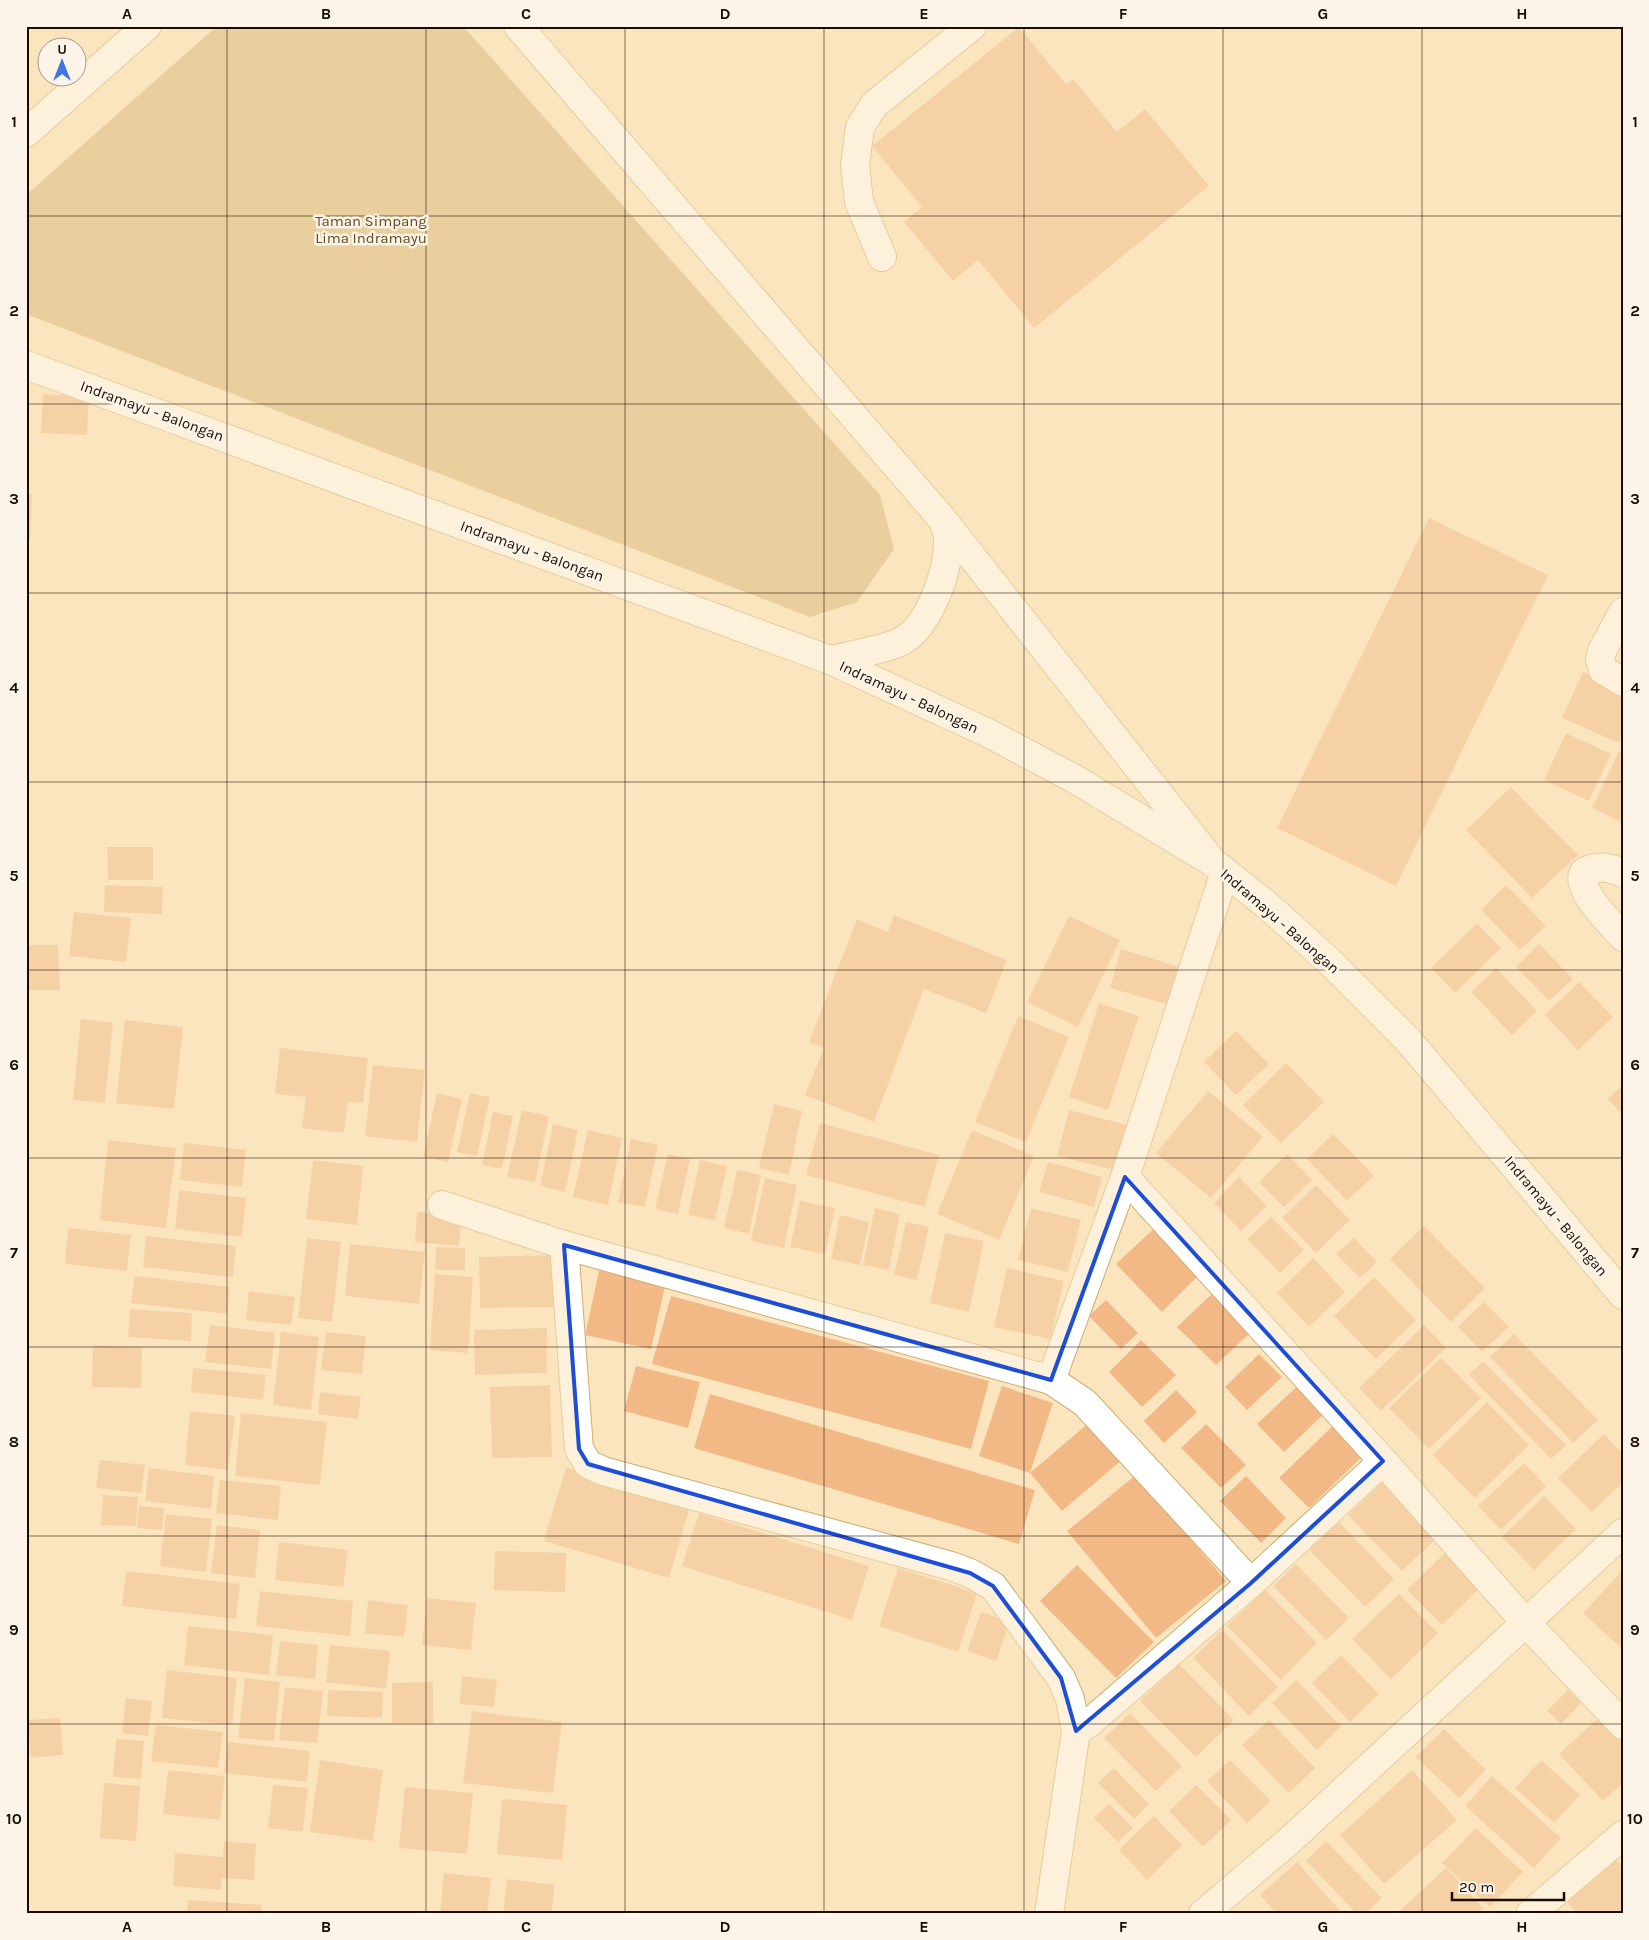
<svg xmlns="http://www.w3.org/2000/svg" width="1649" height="1940" font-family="Karla,sans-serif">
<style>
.green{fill:#d3b376}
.building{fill:#f2b987}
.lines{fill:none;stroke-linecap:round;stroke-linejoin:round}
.minor-casing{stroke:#cfad6c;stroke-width:30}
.highway-casing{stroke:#cfad6c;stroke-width:30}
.minor{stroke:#fff;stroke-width:28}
.highway{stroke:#fff;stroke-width:28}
.marked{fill:none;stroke:#1d4ed8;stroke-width:4;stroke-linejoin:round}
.grid{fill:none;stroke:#1a0d00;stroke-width:1;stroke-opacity:0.55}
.labels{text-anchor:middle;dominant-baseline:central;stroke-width:5;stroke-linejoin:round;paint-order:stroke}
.park-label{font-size:15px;fill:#624b1c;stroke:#fcf4e8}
.street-label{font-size:15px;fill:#1a0d00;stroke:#fcf4e8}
.neatline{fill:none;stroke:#1a0d00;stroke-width:2}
.grid-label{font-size:16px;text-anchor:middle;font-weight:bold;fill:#1a0d00}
</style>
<rect width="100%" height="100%" fill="#fbe5bf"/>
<polygon class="green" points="217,26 463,26 880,495 894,549 857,602 810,617 26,314 26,195"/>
<g class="building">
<polygon points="1019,27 1066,84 1073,79 1117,132 1145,109 1209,186 1034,328 978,260 953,281 904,222 922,207 872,146"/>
<polygon points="43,394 89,397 87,435 41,433"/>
<polygon points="26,494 32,494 30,540 26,540"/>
<polygon points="1429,518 1548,575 1396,886 1277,828"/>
<polygon points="1583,672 1623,690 1623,736 1619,743 1562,718"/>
<polygon points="1566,733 1611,754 1589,801 1544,780"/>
<polygon points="1619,751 1623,753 1621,822 1592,808"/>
<polygon points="1511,787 1578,855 1532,898 1466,830"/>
<polygon points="107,847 153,847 153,880 108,880"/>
<polygon points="105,885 163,887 162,914 104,912"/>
<polygon points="1506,885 1546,926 1520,950 1481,910"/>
<polygon points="74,912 131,918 126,962 69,956"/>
<polygon points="894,915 1007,960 986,1013 924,989 874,1122 805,1095 824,1048 809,1042 857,919 888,932"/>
<polygon points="1069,916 1120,940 1078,1027 1027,1002"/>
<polygon points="1477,923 1501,948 1455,993 1431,968"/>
<polygon points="1539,944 1573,979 1549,1001 1516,967"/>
<polygon points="26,945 58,945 60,990 26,990"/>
<polygon points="1121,949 1180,967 1169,1005 1110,988"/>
<polygon points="1496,968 1537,1011 1512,1035 1471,992"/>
<polygon points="1579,982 1613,1017 1578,1050 1545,1015"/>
<polygon points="1099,1003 1139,1016 1108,1110 1069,1097"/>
<polygon points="1018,1016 1069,1037 1026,1142 975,1122"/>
<polygon points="81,1019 113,1023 105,1103 73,1100"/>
<polygon points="125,1020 183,1027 174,1109 116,1103"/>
<polygon points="1236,1031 1269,1064 1236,1095 1204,1062"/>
<polygon points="280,1048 368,1058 363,1103 348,1102 344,1133 302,1128 306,1097 275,1094"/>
<polygon points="1286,1063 1324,1102 1281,1143 1243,1105"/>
<polygon points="373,1065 425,1070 417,1142 365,1136"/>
<polygon points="1623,1084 1623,1115 1608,1099"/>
<polygon points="1208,1091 1263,1137 1211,1198 1156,1153"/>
<polygon points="437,1093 462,1099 448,1162 423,1157"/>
<polygon points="470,1093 490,1097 477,1156 457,1152"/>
<polygon points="774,1104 802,1111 789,1175 759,1168"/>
<polygon points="522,1110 549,1116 535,1182 507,1177"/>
<polygon points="1069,1110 1135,1127 1123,1172 1057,1156"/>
<polygon points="493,1112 513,1116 502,1169 482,1165"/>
<polygon points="820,1123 939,1155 925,1207 806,1175"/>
<polygon points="553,1124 578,1130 565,1192 540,1186"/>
<polygon points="588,1130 622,1138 608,1205 573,1197"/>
<polygon points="972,1130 1034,1156 999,1240 937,1214"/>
<polygon points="1333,1134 1374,1176 1347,1201 1307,1159"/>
<polygon points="631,1139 658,1145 645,1207 618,1202"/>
<polygon points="108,1140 176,1148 166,1228 100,1220"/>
<polygon points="184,1143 246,1150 242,1187 180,1180"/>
<polygon points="668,1154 690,1159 678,1214 655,1209"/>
<polygon points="1287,1154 1312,1180 1284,1207 1259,1182"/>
<polygon points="313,1160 363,1166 357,1225 306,1219"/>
<polygon points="700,1160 727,1166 715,1220 688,1215"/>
<polygon points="1048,1162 1102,1177 1094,1207 1039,1192"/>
<polygon points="737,1170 761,1175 749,1234 724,1228"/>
<polygon points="1239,1177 1267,1206 1241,1231 1214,1203"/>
<polygon points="765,1178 797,1185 784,1248 751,1241"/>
<polygon points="1316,1185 1350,1220 1316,1253 1282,1218"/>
<polygon points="179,1190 246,1198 242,1237 175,1229"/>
<polygon points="800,1201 835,1208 825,1254 790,1247"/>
<polygon points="875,1208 900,1214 889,1270 863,1265"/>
<polygon points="1031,1208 1081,1220 1068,1272 1018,1260"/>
<polygon points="417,1212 462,1215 459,1246 415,1242"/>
<polygon points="840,1215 869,1222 860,1265 831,1259"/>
<polygon points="1271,1217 1304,1250 1280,1273 1247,1239"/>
<polygon points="906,1222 929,1227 917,1280 894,1275"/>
<polygon points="1161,1222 1206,1268 1162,1312 1116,1264"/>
<polygon points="1424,1226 1485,1288 1451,1322 1390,1259"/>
<polygon points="68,1228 131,1235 127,1271 65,1264"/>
<polygon points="945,1233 984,1241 969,1312 930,1303"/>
<polygon points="146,1236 236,1246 233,1277 143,1267"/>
<polygon points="307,1238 341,1242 332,1322 298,1318"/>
<polygon points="1354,1238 1377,1262 1360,1278 1336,1254"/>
<polygon points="350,1244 425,1252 419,1304 345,1296"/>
<polygon points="436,1247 465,1248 465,1270 435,1270"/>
<polygon points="557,1255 558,1307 480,1308 479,1257"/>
<polygon points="1313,1258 1345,1292 1309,1327 1277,1293"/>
<polygon points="601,1262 667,1277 651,1349 585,1335"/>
<polygon points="1007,1268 1064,1281 1050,1339 994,1327"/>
<polygon points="435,1274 473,1277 468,1353 430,1350"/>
<polygon points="135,1276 230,1287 227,1314 131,1303"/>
<polygon points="1374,1277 1416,1320 1376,1359 1334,1316"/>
<polygon points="1216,1290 1254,1329 1216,1365 1177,1327"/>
<polygon points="249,1291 295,1297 291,1325 246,1320"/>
<polygon points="671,1296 989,1381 971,1449 652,1364"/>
<polygon points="1106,1300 1138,1333 1121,1349 1089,1316"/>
<polygon points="1484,1302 1509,1327 1482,1352 1458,1327"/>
<polygon points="130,1309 192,1313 191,1341 128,1337"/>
<polygon points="210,1325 275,1333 271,1369 205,1362"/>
<polygon points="1424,1325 1446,1348 1381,1411 1359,1388"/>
<polygon points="547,1328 547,1373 475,1375 474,1330"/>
<polygon points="281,1332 319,1337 311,1410 273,1405"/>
<polygon points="326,1332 366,1336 362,1374 321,1370"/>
<polygon points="1514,1334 1598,1420 1573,1443 1490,1357"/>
<polygon points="1141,1340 1176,1375 1142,1407 1109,1372"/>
<polygon points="93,1345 142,1347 141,1388 92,1387"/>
<polygon points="1259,1354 1282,1377 1247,1410 1225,1387"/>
<polygon points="1441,1358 1481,1398 1429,1449 1389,1408"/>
<polygon points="1483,1361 1566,1445 1551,1459 1469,1375"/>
<polygon points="636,1366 700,1382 688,1428 624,1411"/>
<polygon points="193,1368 266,1375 263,1400 191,1392"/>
<polygon points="1306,1378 1332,1406 1284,1452 1257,1424"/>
<polygon points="550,1385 552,1457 492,1458 490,1387"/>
<polygon points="1002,1386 1053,1403 1030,1473 979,1456"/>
<polygon points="1176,1390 1197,1412 1164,1443 1144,1421"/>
<polygon points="320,1392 361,1397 358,1419 318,1414"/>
<polygon points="710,1394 1035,1490 1019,1544 694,1448"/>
<polygon points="1487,1402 1529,1445 1475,1498 1433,1455"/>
<polygon points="190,1411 235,1416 228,1470 185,1465"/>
<polygon points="241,1413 327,1422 320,1485 235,1476"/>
<polygon points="1091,1421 1124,1458 1062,1511 1030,1473"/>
<polygon points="1338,1421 1368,1451 1309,1508 1279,1478"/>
<polygon points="1206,1424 1246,1465 1221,1488 1181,1448"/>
<polygon points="1604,1434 1623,1454 1623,1482 1592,1512 1558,1478"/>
<polygon points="100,1460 145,1465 141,1493 96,1488"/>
<polygon points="1524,1463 1546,1486 1501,1530 1478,1506"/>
<polygon points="566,1467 691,1503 669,1578 544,1541"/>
<polygon points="149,1468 214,1476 211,1509 145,1501"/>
<polygon points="1136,1475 1226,1581 1156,1638 1067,1531"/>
<polygon points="1246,1476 1286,1518 1261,1543 1220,1501"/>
<polygon points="1387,1478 1442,1533 1402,1571 1348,1515"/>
<polygon points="220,1480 281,1486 278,1520 216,1513"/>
<polygon points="103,1495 138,1497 136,1526 101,1525"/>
<polygon points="1544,1496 1576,1529 1534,1570 1502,1537"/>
<polygon points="139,1506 164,1508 162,1530 137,1528"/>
<polygon points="699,1513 869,1566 852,1620 682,1566"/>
<polygon points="166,1514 212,1519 206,1572 160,1566"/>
<polygon points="1339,1522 1394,1579 1365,1607 1309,1550"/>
<polygon points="217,1525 260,1530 255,1578 211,1573"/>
<polygon points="279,1542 348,1550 343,1587 275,1580"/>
<polygon points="495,1551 566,1553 565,1592 494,1590"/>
<polygon points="1447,1551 1482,1586 1442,1625 1407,1590"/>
<polygon points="1296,1564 1349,1618 1326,1640 1273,1586"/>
<polygon points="1077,1565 1154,1642 1116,1678 1040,1601"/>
<polygon points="898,1568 977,1593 958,1652 879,1626"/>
<polygon points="1623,1570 1623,1650 1583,1613"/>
<polygon points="126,1571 240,1584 236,1619 122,1606"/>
<polygon points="1265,1590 1317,1643 1281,1680 1227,1626"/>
<polygon points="260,1591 353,1601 350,1636 256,1626"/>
<polygon points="1399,1594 1438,1633 1391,1679 1352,1639"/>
<polygon points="427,1598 476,1603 471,1650 422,1645"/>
<polygon points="368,1600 408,1605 404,1637 365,1633"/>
<polygon points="981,1612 1010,1622 996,1661 967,1651"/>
<polygon points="188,1626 273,1635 269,1675 184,1665"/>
<polygon points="1222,1630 1278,1687 1249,1716 1193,1658"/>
<polygon points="280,1641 318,1645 315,1679 276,1675"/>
<polygon points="330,1645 390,1651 386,1689 326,1682"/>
<polygon points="1341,1655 1379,1694 1350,1722 1312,1683"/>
<polygon points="1179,1664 1234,1720 1196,1757 1140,1701"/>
<polygon points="167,1670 237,1678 232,1725 162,1718"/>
<polygon points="462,1676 497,1680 494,1707 460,1704"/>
<polygon points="245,1678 280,1682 274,1741 238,1738"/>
<polygon points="1296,1680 1341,1726 1317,1750 1272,1703"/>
<polygon points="433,1682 433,1723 392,1723 392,1683"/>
<polygon points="285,1687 323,1691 317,1743 279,1740"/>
<polygon points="328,1690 383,1692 382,1718 327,1716"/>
<polygon points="1568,1690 1581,1703 1561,1724 1547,1711"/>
<polygon points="126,1698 152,1701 148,1736 122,1733"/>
<polygon points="472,1711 562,1722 553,1793 463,1783"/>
<polygon points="1130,1713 1182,1766 1156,1791 1104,1738"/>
<polygon points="1603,1714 1623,1736 1623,1783 1603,1801 1559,1754"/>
<polygon points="60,1718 63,1755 31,1758 28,1720"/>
<polygon points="1269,1720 1315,1768 1289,1793 1242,1745"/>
<polygon points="156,1725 223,1732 218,1768 151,1761"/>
<polygon points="1444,1729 1486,1770 1459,1798 1416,1757"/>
<polygon points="116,1739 144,1741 141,1779 113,1777"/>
<polygon points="228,1742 310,1751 307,1782 224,1773"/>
<polygon points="320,1760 383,1770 373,1841 310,1832"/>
<polygon points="1230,1760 1271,1801 1247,1823 1207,1781"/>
<polygon points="1541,1760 1580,1795 1554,1823 1515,1788"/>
<polygon points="1114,1768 1149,1804 1134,1819 1098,1783"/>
<polygon points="168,1770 225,1776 220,1820 163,1814"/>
<polygon points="1412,1770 1457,1820 1384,1884 1340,1835"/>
<polygon points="1492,1776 1561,1838 1534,1868 1465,1806"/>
<polygon points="104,1783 140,1786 136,1841 100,1838"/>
<polygon points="273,1785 308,1788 303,1832 268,1828"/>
<polygon points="1196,1785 1231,1820 1203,1847 1169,1811"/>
<polygon points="405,1787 473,1793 467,1854 399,1848"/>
<polygon points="502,1799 567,1805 562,1860 497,1854"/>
<polygon points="1109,1804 1133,1828 1118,1842 1094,1818"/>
<polygon points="1154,1816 1182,1845 1147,1880 1119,1850"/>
<polygon points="1476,1828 1523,1872 1490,1907 1442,1863"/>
<polygon points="224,1841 256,1844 254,1880 222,1878 221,1890 173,1886 175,1853 223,1857"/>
<polygon points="1326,1841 1382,1898 1365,1914 1357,1914 1306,1861"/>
<polygon points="1609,1852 1623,1867 1623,1914 1578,1914 1561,1896"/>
<polygon points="1297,1862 1343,1914 1277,1914 1260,1895"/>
<polygon points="1446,1868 1483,1908 1477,1914 1396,1914"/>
<polygon points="444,1873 491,1878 487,1914 440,1914"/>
<polygon points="507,1879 555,1885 551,1914 503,1914"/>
<polygon points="188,1900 262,1905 261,1914 187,1914"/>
</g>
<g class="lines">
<g class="minor-casing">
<g id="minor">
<polyline points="518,26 943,520 1211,860"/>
<polyline points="26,133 147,26"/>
<polyline points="882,257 859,202 855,165 860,127 874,105 972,26"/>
<polyline points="1623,612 1602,651 1600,659 1603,670 1623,682"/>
<path d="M1623,873C1610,867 1597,865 1584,872C1574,889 1611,923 1623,937"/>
<polyline points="1125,1177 1383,1461 1526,1623 1623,1725"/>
<polyline points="442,1205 564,1245 579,1449 588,1464 603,1471 951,1566 970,1573 993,1586 1061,1678 1070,1699 1076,1731 1049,1914"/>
<polyline points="564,1245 1051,1380 1085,1403 1251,1583"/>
<polyline points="1051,1380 1125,1177 1225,872"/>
<polyline points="1076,1731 1089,1723 1251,1583 1383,1461"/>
<polyline points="1203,1914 1289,1841 1623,1533"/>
<polyline points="1530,1914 1623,1835"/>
</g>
</g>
<g class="highway-casing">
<g id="highway">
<polyline points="26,365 830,660 988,733 1073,778 1214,863 1268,906 1331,963 1408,1040 1623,1295"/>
<path d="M830,660C852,655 877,651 898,643C928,630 948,573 948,543C949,536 945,527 943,520"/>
</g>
</g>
<use href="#minor" class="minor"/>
<use href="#highway" class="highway"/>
</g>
<path d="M0 0H1649V1940H0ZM1125,1177L1383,1461L1251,1583L1076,1731L1061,1678L993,1586L970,1573L588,1464L579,1449L564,1245L1051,1380Z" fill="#fbe5bf" fill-opacity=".55" fill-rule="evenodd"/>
<path class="marked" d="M1125,1177L1383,1461L1251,1583L1076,1731L1061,1678L993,1586L970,1573L588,1464L579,1449L564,1245L1051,1380Z"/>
<path class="grid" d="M227,26V1914M426,26V1914M625,26V1914M824,26V1914M1024,26V1914M1223,26V1914M1422,26V1914M26,216H1623M26,404H1623M26,593H1623M26,782H1623M26,970H1623M26,1158H1623M26,1347H1623M26,1536H1623M26,1724H1623"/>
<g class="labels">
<g class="park-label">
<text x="371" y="221">Taman Simpang<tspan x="371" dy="17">Lima Indramayu</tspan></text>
</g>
<g class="street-label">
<text transform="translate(152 411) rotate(20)">Indramayu - Balongan</text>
<text transform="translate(532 551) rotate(20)">Indramayu - Balongan</text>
<text transform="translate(909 697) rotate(25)">Indramayu - Balongan</text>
<text transform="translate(1280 921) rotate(41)">Indramayu - Balongan</text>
<text transform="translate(1556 1216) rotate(50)">Indramayu - Balongan</text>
</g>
</g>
<rect width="1649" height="1940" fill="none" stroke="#fcf4e8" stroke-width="55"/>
<g transform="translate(62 62)"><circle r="24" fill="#fcf4e8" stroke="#a2988b"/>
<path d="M0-4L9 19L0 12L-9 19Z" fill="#3d75e5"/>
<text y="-8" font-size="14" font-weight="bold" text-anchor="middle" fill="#1a0d00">U</text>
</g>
<path d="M1452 1892v8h112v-8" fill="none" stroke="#1a0d00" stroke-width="2.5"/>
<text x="1459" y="1892" font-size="15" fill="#1a0d00" stroke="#fcf4e8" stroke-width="4" paint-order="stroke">20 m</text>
<rect x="28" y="28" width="1594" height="1884" class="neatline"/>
<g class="grid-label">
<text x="127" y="19">A</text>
<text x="326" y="19">B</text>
<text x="526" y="19">C</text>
<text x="725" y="19">D</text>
<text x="924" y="19">E</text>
<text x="1123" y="19">F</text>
<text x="1323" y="19">G</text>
<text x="1522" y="19">H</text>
<text x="14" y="127">1</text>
<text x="1635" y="127">1</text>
<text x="14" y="316">2</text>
<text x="1635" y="316">2</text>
<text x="14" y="504">3</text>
<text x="1635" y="504">3</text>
<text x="14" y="693">4</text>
<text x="1635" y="693">4</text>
<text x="14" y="881">5</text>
<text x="1635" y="881">5</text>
<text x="14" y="1070">6</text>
<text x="1635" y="1070">6</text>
<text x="14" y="1258">7</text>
<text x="1635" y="1258">7</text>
<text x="14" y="1447">8</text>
<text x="1635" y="1447">8</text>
<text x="14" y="1635">9</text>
<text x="1635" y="1635">9</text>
<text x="14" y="1824">10</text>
<text x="1635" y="1824">10</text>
<text x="127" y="1932">A</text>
<text x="326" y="1932">B</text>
<text x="526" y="1932">C</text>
<text x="725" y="1932">D</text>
<text x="924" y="1932">E</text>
<text x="1123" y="1932">F</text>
<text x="1323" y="1932">G</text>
<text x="1522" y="1932">H</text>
</g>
</svg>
